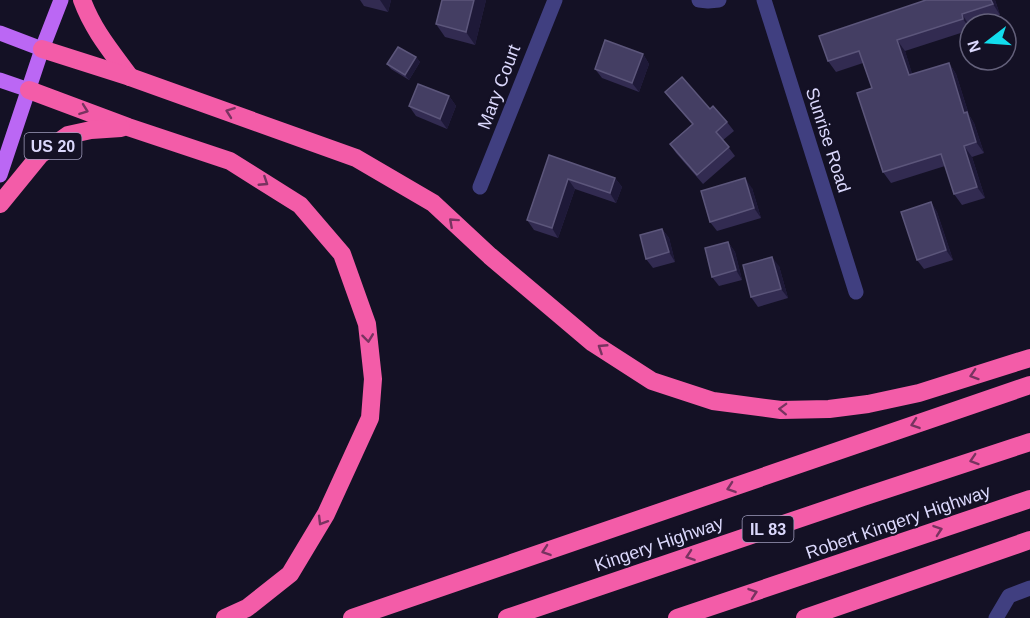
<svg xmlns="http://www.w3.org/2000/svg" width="1030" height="618" font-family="Arial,sans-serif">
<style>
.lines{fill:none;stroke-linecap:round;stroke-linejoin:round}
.minor{stroke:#403f80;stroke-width:15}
.major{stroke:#bb67f4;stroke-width:15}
.highway{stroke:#f35ca8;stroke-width:18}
.wall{fill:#322b51}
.shaded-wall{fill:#1e1938}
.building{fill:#443e63;stroke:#5c567b;stroke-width:1.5}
.oneway{stroke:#783360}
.labels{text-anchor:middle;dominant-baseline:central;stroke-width:4.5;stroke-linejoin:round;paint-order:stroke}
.shield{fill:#141125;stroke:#9f9cbc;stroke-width:1.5}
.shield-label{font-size:16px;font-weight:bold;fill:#dbd8fc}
.street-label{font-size:18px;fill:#dbd8fc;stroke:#141125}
</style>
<rect width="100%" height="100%" fill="#141125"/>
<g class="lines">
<g class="minor">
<polyline points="699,0 708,1 719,0"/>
<polyline points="764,0 856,292"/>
<polyline points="480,187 555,0"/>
<polyline points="996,618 1009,596 1030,588"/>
</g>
<g class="major">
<polyline points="0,33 42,49"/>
<polyline points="0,80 29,90"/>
<polyline points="0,175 42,49 61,0"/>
</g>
<g class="highway">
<path d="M82,0C93,30 111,51 130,77"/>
<polyline points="42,49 130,77 356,158 433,203 490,256 593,343 652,381 713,401 781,410 829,409 868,404 919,393 1030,358"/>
<polyline points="29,90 128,127 230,161 300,205 342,254 367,324 373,379 370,418 326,514 290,574 247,608 225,618"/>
<polyline points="0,204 40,155 68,135 91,130 121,128"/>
<polyline points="352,618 1030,385"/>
<polyline points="507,618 863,497 1030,442"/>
<polyline points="677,618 1030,499"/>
<polyline points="805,618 1030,540"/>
</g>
</g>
<g class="wall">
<polygon points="360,0 391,0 388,12 364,6"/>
<polygon points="442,0 486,0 475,45 445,37 436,24"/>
<polygon points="926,0 995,0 1000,15 973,24 970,24 969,25 970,30 905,51 912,74 949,63 956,74 969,115 974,123 984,153 972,157 985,198 962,205 954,194 945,166 891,183 883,172 872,88 863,63 836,72 828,61"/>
<polygon points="643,54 649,64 639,92 602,78 595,69"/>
<polygon points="416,57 420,62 409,80 391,69 387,64"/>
<polygon points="665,92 710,109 727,122 734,131 723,140 735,156 703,184 676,153 670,144 692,124 671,100"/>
<polygon points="449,96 456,106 447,129 416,116 409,106"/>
<polygon points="549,155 615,178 622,187 616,203 575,189 558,238 534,230 527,220"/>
<polygon points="752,188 761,218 717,231 710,222"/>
<polygon points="931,202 937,212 953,260 924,269 917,260"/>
<polygon points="662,229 669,238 675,262 653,268 646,259"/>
<polygon points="728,242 735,252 742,280 719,286 712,277"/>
<polygon points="779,266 788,298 758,307 751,297"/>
</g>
<g class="shaded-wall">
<polygon points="380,0 391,0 388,12"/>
<polygon points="474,0 486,0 475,45 466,32"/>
<polygon points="991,0 995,0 1000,15 993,4"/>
<polygon points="962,14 969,25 970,29 963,19"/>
<polygon points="897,40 905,51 916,86 909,75"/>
<polygon points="643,54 649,64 639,92 632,83"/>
<polygon points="416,57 420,62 409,80 405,75"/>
<polygon points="949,63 956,74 969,115 974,123 984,153 976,142 964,113"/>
<polygon points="449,96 456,106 447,129 440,119"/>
<polygon points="964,146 972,157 985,198 977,187"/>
<polygon points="615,178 622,187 616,203 610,193"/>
<polygon points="745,178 752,188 761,218 754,208"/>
<polygon points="568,179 575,189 558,238 552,228"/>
<polygon points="931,202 937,212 953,260 946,250"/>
<polygon points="662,229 669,238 675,262 669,252"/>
<polygon points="728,242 735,252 742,280 736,270"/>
<polygon points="772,257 779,266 788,298 781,289"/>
</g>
<g class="building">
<polygon points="442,0 474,0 466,32 436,24"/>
<polygon points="926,0 991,0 993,4 962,14 963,19 897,40 909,75 949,63 964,113 967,112 976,142 964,146 977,187 954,194 941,154 883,172 857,93 872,88 859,51 828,61 819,36"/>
<polygon points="605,40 643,54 632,83 595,69"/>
<polygon points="398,47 416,57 405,75 387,64"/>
<polygon points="682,77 710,109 713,106 727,122 716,132 729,147 697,175 670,144 693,124 665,92"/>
<polygon points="418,84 449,96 440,119 409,106"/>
<polygon points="549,155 615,178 610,193 568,179 552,228 527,220"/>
<polygon points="745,178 754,208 710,222 701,191"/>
<polygon points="931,202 946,250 917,260 901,212"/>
<polygon points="662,229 669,252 646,259 640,235"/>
<polygon points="728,242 736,270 712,277 705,248"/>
<polygon points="772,257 781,289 751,297 743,265"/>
</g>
<defs><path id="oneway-chevron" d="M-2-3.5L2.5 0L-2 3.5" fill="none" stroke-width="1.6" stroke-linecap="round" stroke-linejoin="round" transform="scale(1.5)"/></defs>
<g class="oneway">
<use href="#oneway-chevron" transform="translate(84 110) rotate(20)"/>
<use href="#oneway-chevron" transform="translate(230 112) rotate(-160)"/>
<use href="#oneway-chevron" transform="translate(264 182) rotate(33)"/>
<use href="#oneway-chevron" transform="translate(453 222) rotate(-138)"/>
<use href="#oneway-chevron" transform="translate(368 338) rotate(83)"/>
<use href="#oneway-chevron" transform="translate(602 348) rotate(-147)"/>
<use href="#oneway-chevron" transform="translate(974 375) rotate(162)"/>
<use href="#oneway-chevron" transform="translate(783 409) rotate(-178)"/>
<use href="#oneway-chevron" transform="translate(915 424) rotate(161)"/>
<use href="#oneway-chevron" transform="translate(974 460) rotate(162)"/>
<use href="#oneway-chevron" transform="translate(731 488) rotate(161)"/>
<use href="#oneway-chevron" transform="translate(322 521) rotate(121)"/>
<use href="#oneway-chevron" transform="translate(938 530) rotate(-19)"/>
<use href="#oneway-chevron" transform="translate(546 551) rotate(161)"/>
<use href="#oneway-chevron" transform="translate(690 556) rotate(161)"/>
<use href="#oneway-chevron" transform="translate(753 593) rotate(-19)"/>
</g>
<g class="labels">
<g class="shield">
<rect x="24.5" y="133" width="57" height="26" rx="4.5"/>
<rect x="742.5" y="516" width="51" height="26" rx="4.5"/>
</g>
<g class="shield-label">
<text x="53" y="146">US 20</text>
<text x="768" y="529">IL 83</text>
</g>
<g class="street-label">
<text transform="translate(499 87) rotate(-69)">Mary Court</text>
<text transform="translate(828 140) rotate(72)">Sunrise Road</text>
<text transform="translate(898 522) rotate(-19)">Robert Kingery Highway</text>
<text transform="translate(659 544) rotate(-19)">Kingery Highway</text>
</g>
</g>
<g transform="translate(988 42) rotate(253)"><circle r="28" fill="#141125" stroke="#64617b" stroke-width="1.5"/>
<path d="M0-4.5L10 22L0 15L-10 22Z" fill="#12dded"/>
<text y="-9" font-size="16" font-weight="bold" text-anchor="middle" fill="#dbd8fc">N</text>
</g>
</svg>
